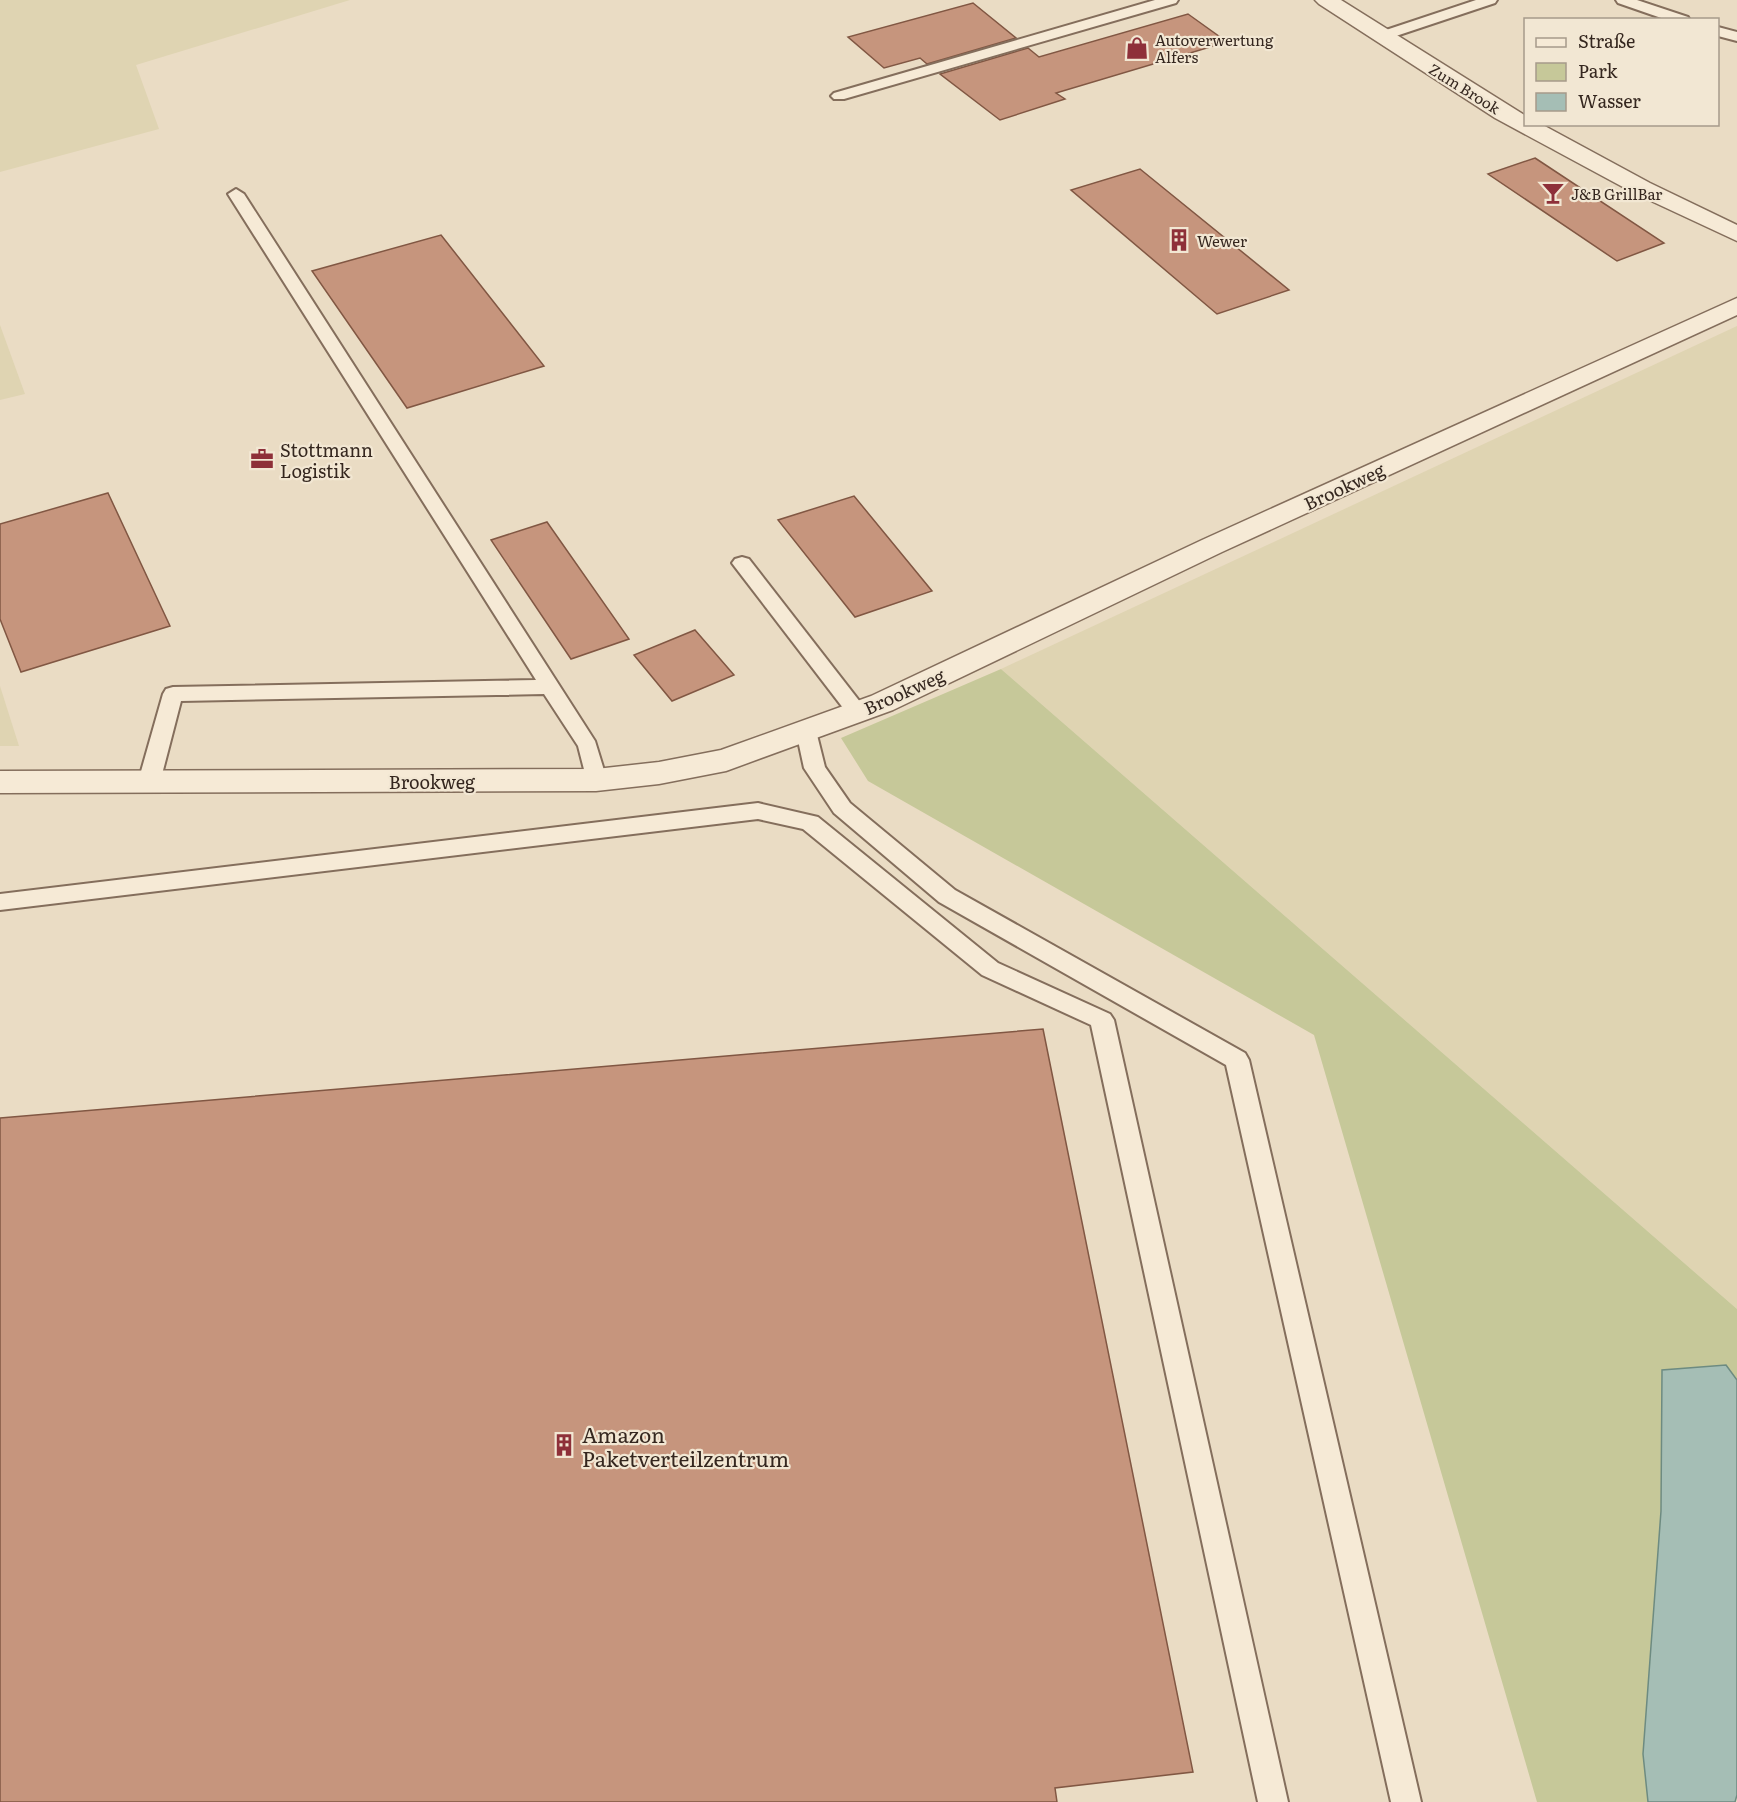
<svg xmlns="http://www.w3.org/2000/svg" width="1737" height="1802" font-family="Literata,serif">
<style>
.farmland{fill:#dfd4b2}
.green{fill:#c6c899}
.water{fill:#a5beb5;stroke:#6d8b81;stroke-width:1.5}
.building{fill:#c6957d;stroke:#815743;stroke-width:1.5}
.lines{fill:none;stroke-linecap:round;stroke-linejoin:round}
.lane-casing{stroke:#846e5c;stroke-width:4}
.street-casing{stroke:#846e5c;stroke-width:3}
.lane{fill:#f6ead6;fill-rule:evenodd}
.street{fill:#f6ead6;fill-rule:evenodd}
.labels{text-anchor:middle;dominant-baseline:central;stroke-width:4.5;stroke-linejoin:round;paint-order:stroke}
.far-poi-label{font-size:15px;fill:#35271f;stroke:#f2e7d3;text-anchor:start}
.far-street-label{font-size:15px;fill:#35271f;stroke:#f2e7d3}
.poi-label{font-size:18px;fill:#35271f;stroke:#f2e7d3;text-anchor:start}
.street-label{font-size:18px;fill:#35271f;stroke:#f2e7d3}
.near-poi-label{font-size:21px;fill:#35271f;stroke:#f2e7d3;text-anchor:start}
</style>
<rect width="100%" height="100%" fill="#eadcc4"/>
<g class="farmland">
<polygon points="0,0 350,0 136,65 159,129 0,172"/>
<polygon points="0,325 25,394 0,400"/>
<polygon points="1737,326 1737,1309 1001,669"/>
<polygon points="0,686 19,746 0,746"/>
</g>
<polygon class="green" points="1001,669 1737,1309 1737,1380 1725,1365 1662,1370 1661,1511 1643,1754 1648,1802 1537,1802 1314,1035 868,781 841,738"/>
<polygon class="water" points="1726,1365 1737,1380 1737,1795 1735,1802 1648,1802 1643,1754 1661,1511 1662,1370"/>
<g class="building">
<polygon points="973,3 1016,38 927,64 920,58 884,68 848,37"/>
<polygon points="1188,14 1227,42 1056,93 1065,99 1000,120 940,74 1028,48 1039,57"/>
<polygon points="1535,158 1664,243 1617,261 1488,174"/>
<polygon points="1140,169 1289,290 1217,314 1071,190"/>
<polygon points="441,235 544,366 407,408 312,271"/>
<polygon points="108,493 170,626 21,672 0,619 0,524"/>
<polygon points="854,496 932,591 855,617 778,520"/>
<polygon points="547,522 629,639 571,659 491,540"/>
<polygon points="695,630 734,675 672,701 634,655"/>
<polygon points="1043,1029 1193,1772 1055,1788 1057,1802 0,1802 0,1118"/>
</g>
<g class="lines">
<g class="lane-casing">
<g id="lane">
<polygon points="1155,0 1178,0 1176,3 844,99 834,99 831,96 834,93"/>
<polygon points="1476,0 1497,0 1495,3 1387,39 1382,40 1375,36 1377,33"/>
<polygon points="1616,0 1637,0 1688,17 1690,20 1667,20 1618,3"/>
<polygon points="1718,27 1737,32 1737,41 1718,36"/>
<polygon points="236,189 244,194 595,741 607,780 604,785 596,788 588,785 578,746 544,694 181,701 160,782 157,787 149,790 141,787 138,782 163,694 166,689 173,687 536,680 228,194"/>
<polygon points="742,557 749,559 864,707 867,712 864,717 857,719 850,717 735,567 732,563 735,559"/>
<polygon points="806,724 813,726 816,731 825,767 850,803 955,890 1245,1053 1249,1060 1421,1802 1391,1802 1226,1065 939,902 834,813 804,768 796,731 799,726"/>
<polygon points="758,803 818,817 998,963 1110,1014 1114,1020 1288,1802 1258,1802 1091,1025 982,975 803,829 758,819 0,910 0,894"/>
</g>
</g>
<g class="street-casing">
<g id="street">
<polygon points="1315,0 1341,0 1526,116 1526,124 1541,124 1650,183 1737,225 1737,241 1634,193 1495,118 1319,4"/>
<polygon points="1737,298 1737,315 1222,552 893,710 726,771 659,784 596,791 0,793 0,771 596,769 659,762 721,750 871,696 1202,540"/>
</g>
</g>
<use href="#lane" class="lane"/>
<use href="#street" class="street"/>
</g>
<defs>
<g id="shop-bare" transform="scale(1.8)"><path d="M-5-2.5h2.3a2.7 3.5 0 0 1 5.4 0H5L5.5 6h-11ZM-1.5-2.5h3a1.5 2.3 0 0 0-3 0Z" fill="#8e3039" stroke="#f2e7d3" stroke-width="2.5" paint-order="stroke"/></g>
<g id="bar-bare" transform="scale(1.8)"><path d="M-6-5H6L.8 .8V4.5H3.5V6h-7V4.5H-.8V.8Z" fill="#8e3039" stroke="#f2e7d3" stroke-width="2.5" paint-order="stroke"/></g>
<g id="building-bare" transform="scale(1.8)"><path d="M-4-6H4V6H1V3H-1V6H-4ZM-2.5-4.3h1.7v1.8h-1.7ZM.8-4.3h1.7v1.8H.8ZM-2.5-1h1.7V.8h-1.7ZM.8-1h1.7V.8H.8Z" fill="#8e3039" stroke="#f2e7d3" stroke-width="2.5" paint-order="stroke"/></g>
<g id="office-bare" transform="scale(1.8)"><path d="M-6-3h4V-5.5h4V-3h4V5H-6ZM-1-4.5V-3h2v-1.5ZM-6 0V1H6V0Z" fill="#8e3039" stroke="#f2e7d3" stroke-width="2.5" paint-order="stroke"/></g>
</defs>
<g fill-rule="evenodd">
<use href="#shop-bare" x="1137" y="48"/>
<use href="#bar-bare" x="1553" y="193"/>
<use href="#building-bare" x="1179" y="240"/>
<use href="#office-bare" x="262" y="459"/>
<use href="#building-bare" x="564" y="1445"/>
</g>
<g class="labels">
<g class="far-poi-label">
<text x="1155" y="39">Autoverwertung<tspan x="1155" dy="17">Alfers</tspan></text>
<text x="1571" y="193">J&amp;B GrillBar</text>
<text x="1197" y="240">Wewer</text>
</g>
<g class="far-street-label">
<text transform="translate(1465 88) rotate(32)">Zum Brook</text>
</g>
<g class="poi-label">
<text x="280" y="449">Stottmann<tspan x="280" dy="21">Logistik</tspan></text>
</g>
<g class="street-label">
<text transform="translate(1344 486) rotate(-25)">Brookweg</text>
<text transform="translate(904 691) rotate(-24)">Brookweg</text>
<text x="432" y="781">Brookweg</text>
</g>
<g class="near-poi-label">
<text x="582" y="1433">Amazon<tspan x="582" dy="24">Paketverteilzentrum</tspan></text>
</g>
</g>
<rect x="1524" y="18" width="195" height="108" fill="#f2e7d3" stroke="#a69a8b" stroke-width="1.5"/>
<rect x="1536" y="38" width="30" height="9" fill="#f6ead6" stroke="#a69a8b" stroke-width="1.5"/>
<text x="1578" y="48" font-size="18" fill="#35271f">Straße</text>
<rect x="1536" y="63" width="30" height="18" fill="#c6c899" stroke="#a69a8b" stroke-width="1.5"/>
<text x="1578" y="78" font-size="18" fill="#35271f">Park</text>
<rect x="1536" y="93" width="30" height="18" fill="#a5beb5" stroke="#a69a8b" stroke-width="1.5"/>
<text x="1578" y="108" font-size="18" fill="#35271f">Wasser</text>
</svg>
